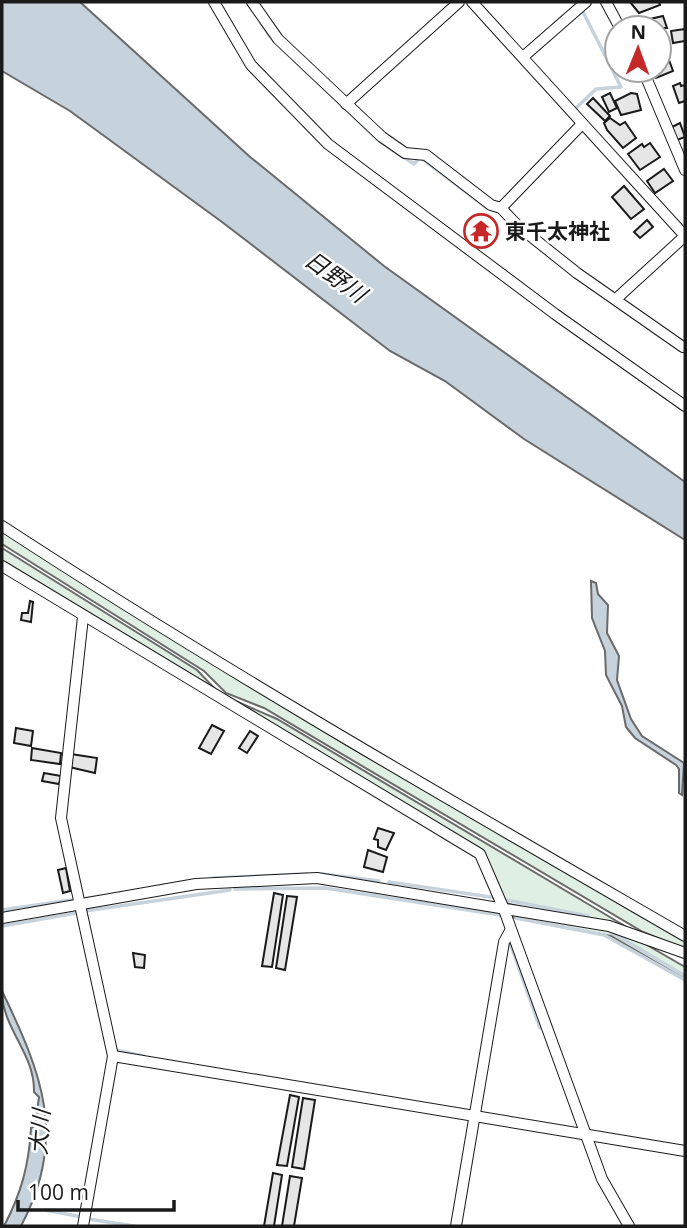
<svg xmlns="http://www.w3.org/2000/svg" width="687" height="1228" font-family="'Open Sans','Noto Sans JP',sans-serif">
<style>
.green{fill:#e0efe3;stroke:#6a6a6a;stroke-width:2}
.water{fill:#c6d2dc;stroke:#6a6a6a;stroke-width:2}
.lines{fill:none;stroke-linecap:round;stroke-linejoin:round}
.stream{stroke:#c6d2dc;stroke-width:3.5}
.building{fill:#e6e6e6;stroke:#1a1a1a;stroke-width:2}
.street-casing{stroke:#1a1a1a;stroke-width:12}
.street{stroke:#fff;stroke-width:10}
.labels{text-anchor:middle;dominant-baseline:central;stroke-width:5;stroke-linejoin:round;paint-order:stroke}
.poi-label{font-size:21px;font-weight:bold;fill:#1a1a1a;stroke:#fff;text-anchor:start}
.water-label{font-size:23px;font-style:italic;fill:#1a1a1a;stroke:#fff}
</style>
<rect width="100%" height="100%" fill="#fff"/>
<g class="green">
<polygon points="2,531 348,746 685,941 685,949 643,932 264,708 226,693 204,671 2,544"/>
<polygon points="2,548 197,670 219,693 2,563"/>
<polygon points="231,699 277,719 635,932 505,903 485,858"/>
<polygon points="514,914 604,929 633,937 685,967 685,979 611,936 511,917"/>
</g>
<g class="water">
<polygon points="2,2 80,2 249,156 384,266 685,482 685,540 524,439 445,381 390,351 222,222 70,111 2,71"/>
<polygon points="591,581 596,583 598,594 608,605 607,633 619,656 617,680 631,719 642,736 684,763 682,795 679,793 679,769 676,765 635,738 626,727 622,706 606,675 605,651 592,618"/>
<path d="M2,991C42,1074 68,1138 21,1226H4C21,1194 29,1165 31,1128L35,1126L39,1097L34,1092C35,1053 2,1029 2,991Z"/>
</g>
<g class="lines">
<g class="stream">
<polyline points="572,2 576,3"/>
<polyline points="261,23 270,36"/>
<polyline points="293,59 378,140 414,164 420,157 487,208"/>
<polyline points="576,108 596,89 621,87 581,8"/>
<polyline points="322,874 379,881"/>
<polyline points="213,878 307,874"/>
<polyline points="389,882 497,898"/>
<polyline points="235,889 325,888 500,915"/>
<polyline points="82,899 102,896"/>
<polyline points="506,900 588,916"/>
<polyline points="2,910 71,900"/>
<polyline points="85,911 230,890"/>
<polyline points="516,918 604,935 685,980"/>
<polyline points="2,926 76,913"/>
<polyline points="611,932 685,976"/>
<polyline points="510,943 540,1028"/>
<polyline points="115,1050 144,1056"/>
<polyline points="45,1210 82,1217"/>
<polyline points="88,1219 134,1226"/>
</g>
</g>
<g class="building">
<polygon points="630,2 659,2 660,5 639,13"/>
<polygon points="663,16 667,28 641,28 646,20"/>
<polygon points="685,29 685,41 673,43 671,31"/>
<polygon points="659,32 665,36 669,52 659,55"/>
<polygon points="669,60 673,71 656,78 653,70 659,70 659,64"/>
<polygon points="680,83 681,86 685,85 685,101 679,103 673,86"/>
<polygon points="610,93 617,108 609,112 602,97"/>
<polygon points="631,93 637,94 641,110 621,115 615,101"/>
<polygon points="593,98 610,116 605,121 587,104"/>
<polygon points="610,118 620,125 625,122 636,138 623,148 607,130 604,123"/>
<polygon points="680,123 685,137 677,140 672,127"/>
<polygon points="650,143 660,157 640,170 628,154 642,144 644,147"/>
<polygon points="664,169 673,181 655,193 647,181"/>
<polygon points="624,186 644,209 631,219 612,197"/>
<polygon points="647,220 653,227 640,238 634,232"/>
<circle cx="482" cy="231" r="7"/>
<polygon points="30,601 33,602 31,622 21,620 22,613 28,613"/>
<polygon points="212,725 224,731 211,754 199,748"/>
<polygon points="16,728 33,731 31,746 14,743"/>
<polygon points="250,731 258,736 247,753 239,748"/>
<polygon points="32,748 61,753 60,764 31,760"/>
<polygon points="71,754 97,758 95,773 69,767"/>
<polygon points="44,773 61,776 59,784 42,781"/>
<polygon points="378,828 394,833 386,850 378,847 378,840 374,839"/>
<polygon points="368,850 387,857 383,872 364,867"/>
<polygon points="66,868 70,891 63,893 58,870"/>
<polygon points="274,893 283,895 272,967 262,966"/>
<polygon points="287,896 297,897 285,970 276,968"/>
<polygon points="133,953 145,955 144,968 135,967"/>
<polygon points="290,1095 299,1097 287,1166 277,1165"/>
<polygon points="303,1098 315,1100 304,1169 292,1167"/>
<polygon points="273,1173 282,1175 274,1226 264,1226"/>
<polygon points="290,1176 302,1178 294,1226 282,1226"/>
</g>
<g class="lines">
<g class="street-casing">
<g id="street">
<polyline points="214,2 251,65 328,144 555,314 685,406"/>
<polyline points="252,2 278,39 382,137 405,153 426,155 491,205 501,208 518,226 577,273 683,347"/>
<polyline points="472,2 685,236"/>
<polyline points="606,2 620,28"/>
<polyline points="523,57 586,2"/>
<polyline points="643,70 685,170"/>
<polyline points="346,104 459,2"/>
<polyline points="501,208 582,124"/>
<polyline points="616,299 685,236"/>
<path d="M2,526C224,671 455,803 685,936"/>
<polyline points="2,566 480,854 503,907 602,1179 629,1226"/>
<polyline points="83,617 61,818 113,1056 83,1226"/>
<polyline points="2,918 196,884 317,878 609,926 685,953"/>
<polyline points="113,1056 685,1151"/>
<polyline points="456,1226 504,942 510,931"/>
</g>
</g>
<use href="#street" class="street"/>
</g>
<defs>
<g id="temple-ring" transform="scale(1.75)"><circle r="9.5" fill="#fff" stroke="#c62828" stroke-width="1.5"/><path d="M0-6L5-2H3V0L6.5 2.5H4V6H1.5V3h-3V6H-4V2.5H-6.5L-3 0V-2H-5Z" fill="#c62828"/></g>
</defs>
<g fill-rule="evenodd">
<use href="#temple-ring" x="481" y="231"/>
</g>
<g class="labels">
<g class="poi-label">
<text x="505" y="231">東千太神社</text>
</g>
<g class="water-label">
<text transform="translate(336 276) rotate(36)">日野川</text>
<text transform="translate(39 1132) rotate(-86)">大川</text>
</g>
</g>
<rect width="687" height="1228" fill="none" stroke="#1a1a1a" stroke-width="7"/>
<g transform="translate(638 49) rotate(1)"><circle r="33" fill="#ffffff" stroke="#a3a3a3" stroke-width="2"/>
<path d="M0-5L12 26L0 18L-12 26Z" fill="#c62828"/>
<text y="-10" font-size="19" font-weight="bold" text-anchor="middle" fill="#1a1a1a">N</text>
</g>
<path d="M18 1200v10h156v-10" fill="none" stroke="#1a1a1a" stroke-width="3.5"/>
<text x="28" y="1200" font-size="21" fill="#1a1a1a" stroke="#ffffff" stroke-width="5" paint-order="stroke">100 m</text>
</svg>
